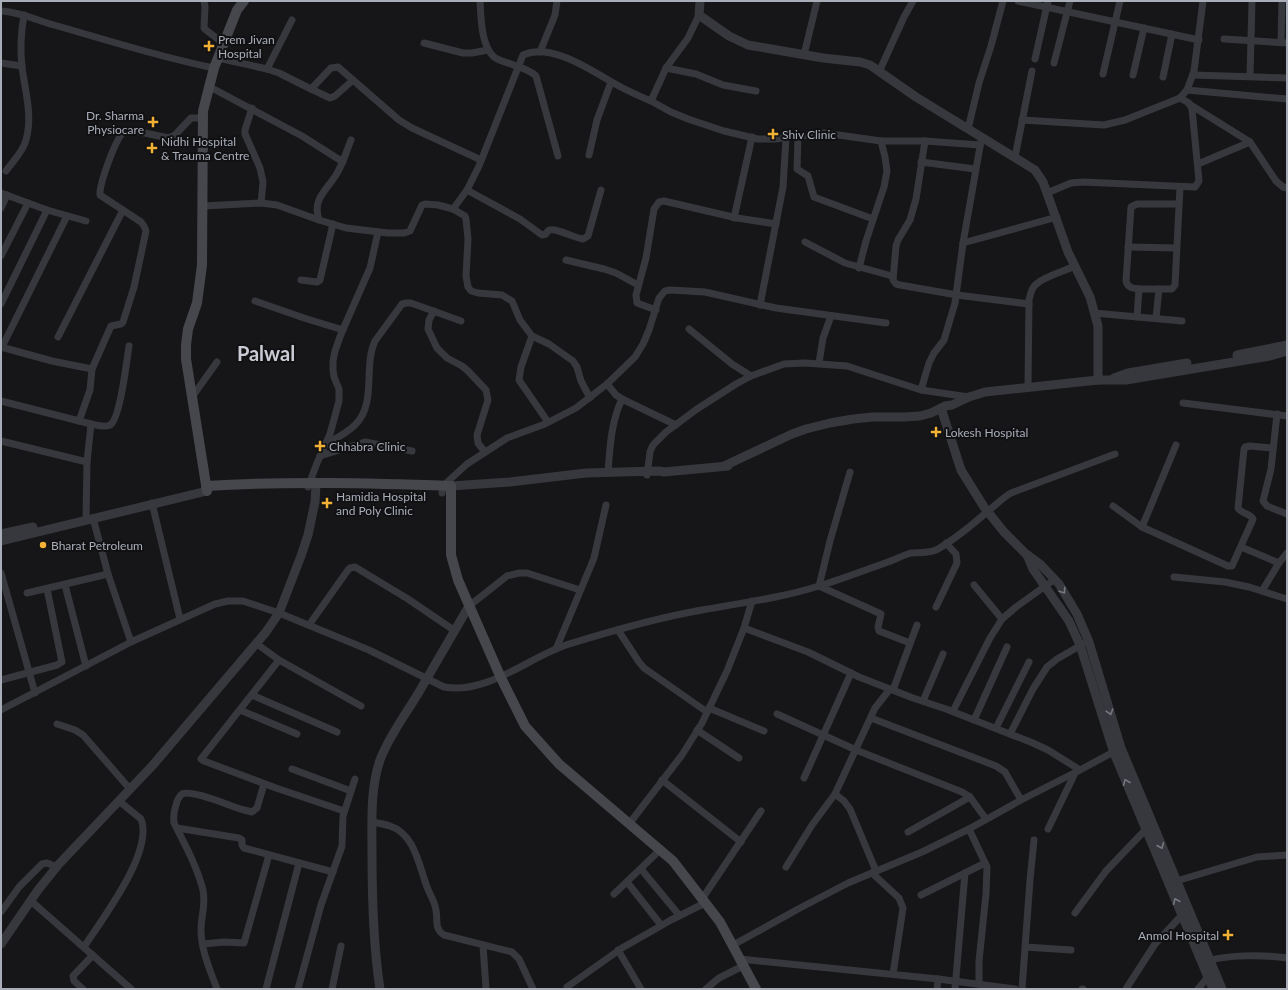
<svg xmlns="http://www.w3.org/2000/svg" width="1288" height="990" font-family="Lato,sans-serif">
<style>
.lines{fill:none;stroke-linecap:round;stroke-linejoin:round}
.minor{stroke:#37383d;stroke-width:7}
.tertiary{stroke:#37383d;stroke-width:9}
.secondary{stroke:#45474d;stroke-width:10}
.oneway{stroke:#757881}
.poi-dot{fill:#f2b134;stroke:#111113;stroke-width:1.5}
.labels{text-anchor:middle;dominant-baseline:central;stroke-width:4;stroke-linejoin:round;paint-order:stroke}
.poi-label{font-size:12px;fill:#a8adb8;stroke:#111113;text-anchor:start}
.town-label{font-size:20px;font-weight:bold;fill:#c9ccd4;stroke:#111113}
</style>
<rect width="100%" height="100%" fill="#161618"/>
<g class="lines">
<g class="minor">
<polyline points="204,1 205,7 204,28 206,30 223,43"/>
<path d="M480,1C481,17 481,46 494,57C499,61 506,62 511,64C519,67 530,70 536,76L558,156"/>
<polyline points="1018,1 1199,40"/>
<path d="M1,11C20,12 36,20 54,25C107,40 159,57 214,68"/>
<polyline points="1224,39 1287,43"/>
<polyline points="1281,42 1282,1"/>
<polyline points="424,43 463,53 472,53 488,50"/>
<polyline points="540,52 555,15 557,1"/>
<polyline points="804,55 817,1"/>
<polyline points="218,58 267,69 279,73 311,89 331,68 338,67 399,120 412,128 481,160"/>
<polyline points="1035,59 1048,1"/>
<polyline points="1,63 22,66"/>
<polyline points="1054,63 1070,1"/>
<polyline points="666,68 696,74 723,85 756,91"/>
<polyline points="267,69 292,20"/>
<polyline points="879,72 904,17 913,1"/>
<polyline points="1103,74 1120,1"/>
<polyline points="1133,75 1144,28"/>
<polyline points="1193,75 1287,78"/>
<polyline points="1250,76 1252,1"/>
<polyline points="1163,77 1172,34"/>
<polyline points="208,86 302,136 343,162"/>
<polyline points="311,89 330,98 335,96 353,80"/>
<polyline points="1187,90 1287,99"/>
<polyline points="651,101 671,112 688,119 724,131 758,139 775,139 824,133 881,141 925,141 980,145"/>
<polyline points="1189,104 1250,142 1276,181 1283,187 1287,188"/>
<polyline points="252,108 245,130 245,134 260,168 263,182 261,203"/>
<polyline points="1022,120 1104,125 1125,120 1180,98 1187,90 1194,71 1203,1"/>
<polyline points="968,129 979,83 991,46 1003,1"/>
<polyline points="798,136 797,169 808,176 814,197 873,219"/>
<polyline points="925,141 916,199 910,220 898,240 896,246 893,280 896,284 900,285 957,295 1029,304"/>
<polyline points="589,155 597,120 611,82"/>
<polyline points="1015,157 1032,71"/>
<polyline points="921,162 975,169"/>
<polyline points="1198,164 1250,142"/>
<path d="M6,171C13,161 23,152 26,140C33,116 25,91 22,67C20,50 21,32 24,15"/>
<path d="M467,190L520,219L542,235L546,234C547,232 548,230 550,230C556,228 575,238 583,239L588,236L601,190"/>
<polyline points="1,193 47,210 86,221"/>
<polyline points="1047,193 1071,183 1083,182 1195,187 1199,181 1192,109 1189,103 1180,98"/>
<polyline points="203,206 261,203 277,205 319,220 346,228 388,233 404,233 410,231 422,205 425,204 438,205 453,209 465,216 466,219 468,239 466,276 468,287 471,291 478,293 502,295 512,301 520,320 532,336 549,344 573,361 577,367 581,381 590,398"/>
<polyline points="1,208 7,195"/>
<path d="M453,209L467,190L479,166L523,55C553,42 593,72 617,85C628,91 639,96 651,101L666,68L688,38L699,15"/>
<polyline points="734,218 752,137"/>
<path d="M319,220C312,199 326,191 336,175C343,164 346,152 351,140"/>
<polyline points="805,242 845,263 892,276"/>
<polyline points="963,243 1057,217"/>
<polyline points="1128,247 1176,248"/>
<polyline points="1,256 28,203"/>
<polyline points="566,260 604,269 616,273 638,285"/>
<polyline points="859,268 866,241 884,187 887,171 885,157 881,141"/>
<polyline points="301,280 317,282 320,280 333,224"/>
<path d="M1139,289C1132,288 1128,288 1126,281L1131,207L1137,204H1179"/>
<polyline points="255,301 304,318 343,330"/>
<polyline points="1,304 47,210"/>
<polyline points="760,305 783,187 786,138"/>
<polyline points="656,310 637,303 636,295 646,258 654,209 659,202 664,201 737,218 776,224"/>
<polyline points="434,311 429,320 428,329 437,348 447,358 462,366 468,371 486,390 488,400 477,435 478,443 485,452"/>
<polyline points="1094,313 1182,321"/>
<polyline points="1137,317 1139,289 1172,289 1175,285 1180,187"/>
<polyline points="1156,318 1159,289"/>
<polyline points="689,329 732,364 751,376"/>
<polyline points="532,336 521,367 519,380 548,422"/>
<polyline points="58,337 123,210"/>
<polyline points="1,347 52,361 92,369"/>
<polyline points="2,347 67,216"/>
<polyline points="819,363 823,338 831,316"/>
<polyline points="607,384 616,395 622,399 676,425"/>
<path d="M1028,388L1029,300C1030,296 1031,291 1033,288C1038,278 1065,271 1075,266"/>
<polyline points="921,390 929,363 934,353 944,340 955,303 963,243 981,141"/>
<polyline points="192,397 217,362"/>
<path d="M1,401L91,424C96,425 105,428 110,425C120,420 127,359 129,346"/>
<polyline points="1183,403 1287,416"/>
<polyline points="1277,414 1271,469 1263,501 1267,506 1287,514"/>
<path d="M79,421L90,390L92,369L111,326L121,324L123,322L134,287L146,231L144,226L141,222L100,195C99,185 116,137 124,132C126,131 128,131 130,130L169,138L175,135L191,118H202"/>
<polyline points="1,441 87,462"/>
<path d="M326,444C335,439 347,433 355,425C377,404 363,367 375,341L402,304L406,303H411L461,321"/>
<polyline points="320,456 365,442 412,451"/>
<path d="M608,472C610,447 611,422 622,399"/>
<polyline points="850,472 830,541 819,586 881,614 878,627 879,631 910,643"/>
<polyline points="647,475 650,452 652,447 654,444 666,432 697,409 736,384 751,376 784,364 805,363 847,366 921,390 969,397"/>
<polyline points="308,487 317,463 330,434 339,401 339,389 334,377 333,370 333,361 335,351 341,334 370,268 378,232"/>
<polyline points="442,493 443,486 467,464 507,438 545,424 576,408 607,384 635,357 643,344 649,330 659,298 665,291 670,290 705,292 776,308 886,323"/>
<polyline points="152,503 180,619"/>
<path d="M1113,506L1142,527L1228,566H1232L1253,519C1250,513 1241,514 1238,508L1244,449L1245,447L1250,446L1273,448"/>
<polyline points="93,518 108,574 131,642"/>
<polyline points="86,520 87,462 91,424"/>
<polyline points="1142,527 1176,445"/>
<polyline points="1241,547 1279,563"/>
<polyline points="1,573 35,693"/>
<polyline points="1174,577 1225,582 1249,587 1287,599"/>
<polyline points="65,585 86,666"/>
<polyline points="974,585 1002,619"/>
<polyline points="1262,591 1279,563 1287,553"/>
<polyline points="27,593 108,574"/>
<polyline points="469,606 507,576 519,573 527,573 580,590"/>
<polyline points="936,607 957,563 956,554 946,543"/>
<polyline points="309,625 348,570 350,568 355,567 408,599 455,631"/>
<polyline points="744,628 808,652 859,677 913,698 946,709 1033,743 1048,750 1080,770 1117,750"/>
<polyline points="618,630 639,662 644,668 707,712"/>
<polyline points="257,644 279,660 361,706"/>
<polyline points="556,649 594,558 606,505"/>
<polyline points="279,660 201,759 204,761 276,788 344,811"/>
<polyline points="1,680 57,665 62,662 47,589"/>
<polyline points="893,690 917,625"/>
<polyline points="252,695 337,732"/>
<polyline points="923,701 943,654"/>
<polyline points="709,708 764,731"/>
<path d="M1,710L133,641L215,604L228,601H243L279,613L369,650L444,687C486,695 528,658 566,645C611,631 656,618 702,610C741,603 781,598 819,586C842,579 865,570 888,562C896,559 904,555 911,553C920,552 930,554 938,549C955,539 972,525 987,512C995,506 1002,498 1011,493L1115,454"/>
<polyline points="240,710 297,734"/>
<polyline points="953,711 990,638 1002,619 1016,607 1055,579"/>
<polyline points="777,714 856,750 962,792 970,797 986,819"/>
<polyline points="871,718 996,766 1005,772 1021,800"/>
<polyline points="974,720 1007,647"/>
<polyline points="57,724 75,730 83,735 130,789"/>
<polyline points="996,728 1029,662"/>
<polyline points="697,730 739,758"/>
<polyline points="1010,734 1033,689 1047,667 1057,659 1083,644"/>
<polyline points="292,769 351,791"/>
<polyline points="804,778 851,673"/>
<polyline points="662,780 741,842"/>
<path d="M372,822C378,823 384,824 390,826C415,834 419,866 427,887C430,895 435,902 436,910C438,920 434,929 444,935L512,952L519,959L533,989"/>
<polyline points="629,824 682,755 702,723 727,671 744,628 752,601"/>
<polyline points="177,828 239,838 242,840 242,845 244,848 333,872"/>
<polyline points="969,829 1021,800 1080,770"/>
<polyline points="1048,829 1075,773"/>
<polyline points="908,832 970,797"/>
<polyline points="786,867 812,825 835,794"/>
<polyline points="641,869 679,915"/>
<polyline points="876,871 850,809 844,801 835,794 875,708 890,689"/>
<polyline points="872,873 899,898 903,908 893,974"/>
<polyline points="627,882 661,925"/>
<polyline points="1173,882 1257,857 1287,855"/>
<polyline points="614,894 660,850"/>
<polyline points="921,895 985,863"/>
<polyline points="702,899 761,811"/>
<polyline points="31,901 131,989"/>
<polyline points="1,912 19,887 42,864 47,863 57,867"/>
<polyline points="1075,913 1106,871 1149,826"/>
<polyline points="203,944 224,942 244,943 269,855"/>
<polyline points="483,945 486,989"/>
<polyline points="733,945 800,908 848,883 922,852 969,829 987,867 986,894 979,961 979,984"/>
<path d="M84,947C102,919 154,852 141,819L119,801"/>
<polyline points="1025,947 1071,950"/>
<polyline points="618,950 641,989"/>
<polyline points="740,959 938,979 1015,989"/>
<path d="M1206,962C1225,954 1267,955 1287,958"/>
<polyline points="567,987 622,948 671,920 705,903"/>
<polyline points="83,989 74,981 73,976 93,955"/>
<path d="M217,989C210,970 201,950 201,930C201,915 206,907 203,890C197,866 185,845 174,823C173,816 174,811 176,805C177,801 178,797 182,794C192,789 232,807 244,810L252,812L257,808L264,784"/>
<polyline points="266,989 299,863"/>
<polyline points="298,989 321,905 342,846 343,816 355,779"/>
<polyline points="332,989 341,946"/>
<polyline points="706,989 719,978 743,966"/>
<polyline points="937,989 938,979"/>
<polyline points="955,989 965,873"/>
<polyline points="1022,989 1030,880 1034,840"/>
<polyline points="1082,989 1083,989"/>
<polyline points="1126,989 1155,944 1182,915"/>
<polyline points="1198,989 1208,977"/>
</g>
<g class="tertiary">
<polyline points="700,1 699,15 729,36 748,45 823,58 860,62 870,65 916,97 1035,170 1043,182 1068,252 1090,297 1098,326 1098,380"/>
<polyline points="1237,355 1287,345"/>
<polyline points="1114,378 1128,373 1187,363"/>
<polyline points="941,408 961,470 984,507 1004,532 1026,554 1041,565 1059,584 1077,614 1089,642 1121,748 1222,989"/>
<polyline points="724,466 792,434 806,429 830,423 853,419 873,417 904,417 920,416 931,413 945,406 952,405 969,397 985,392 1098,380 1126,380 1270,356 1287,351"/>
<polyline points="451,486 510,482 586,473 659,471 664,472 728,466"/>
<polyline points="1,534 33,527"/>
<polyline points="1,541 207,491"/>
<polyline points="1027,555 1033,569 1069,621 1080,645 1114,753 1213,989"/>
<polyline points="1,944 38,890 59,864 153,765 266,632 279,613 301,556 308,535 315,502 316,483"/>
<path d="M380,989C373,944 372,899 372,853C372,823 370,789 380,760C389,736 406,714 419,692C436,663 453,634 469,606"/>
</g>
<g class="secondary">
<path d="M206,486C288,481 370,483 451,486V555L458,580L501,678L525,726L559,764L673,861L720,922L756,989"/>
<polyline points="207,491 186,359 186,345 188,329 197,303 202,265 203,111 214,68 237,10 244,1"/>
</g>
</g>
<defs><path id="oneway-chevron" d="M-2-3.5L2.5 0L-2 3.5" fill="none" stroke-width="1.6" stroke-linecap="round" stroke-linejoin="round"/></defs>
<g class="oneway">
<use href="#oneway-chevron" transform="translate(1063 591) rotate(56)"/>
<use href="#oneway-chevron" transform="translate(1110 712) rotate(73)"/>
<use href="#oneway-chevron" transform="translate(1126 782) rotate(-112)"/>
<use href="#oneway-chevron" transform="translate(1161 846) rotate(67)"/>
<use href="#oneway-chevron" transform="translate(1176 901) rotate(-113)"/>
</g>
<g class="poi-dot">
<path d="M207 40h4v4h4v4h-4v4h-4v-4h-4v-4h4z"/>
<path d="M151 116h4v4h4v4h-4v4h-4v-4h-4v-4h4z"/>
<path d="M771 128h4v4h4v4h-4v4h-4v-4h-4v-4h4z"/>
<path d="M150 142h4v4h4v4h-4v4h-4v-4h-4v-4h4z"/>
<path d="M934 426h4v4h4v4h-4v4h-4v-4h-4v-4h4z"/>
<path d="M318 440h4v4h4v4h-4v4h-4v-4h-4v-4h4z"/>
<path d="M325 497h4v4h4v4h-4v4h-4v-4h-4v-4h4z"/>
<circle cx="43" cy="545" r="4"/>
<path d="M1226 929h4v4h4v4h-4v4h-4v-4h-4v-4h4z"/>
</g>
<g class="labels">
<g class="poi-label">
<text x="218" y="39">Prem Jivan<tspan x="218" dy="14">Hospital</tspan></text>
<text x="144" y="115" text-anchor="end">Dr. Sharma<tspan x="144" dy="14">Physiocare</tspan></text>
<text x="782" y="134">Shiv Clinic</text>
<text x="161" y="141">Nidhi Hospital<tspan x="161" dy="14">&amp; Trauma Centre</tspan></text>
<text x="945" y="432">Lokesh Hospital</text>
<text x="329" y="446">Chhabra Clinic</text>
<text x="336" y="496">Hamidia Hospital<tspan x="336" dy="14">and Poly Clinic</tspan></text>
<text x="51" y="545">Bharat Petroleum</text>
<text x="1219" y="935" text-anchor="end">Anmol Hospital</text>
</g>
<g class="town-label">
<text x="266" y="353">Palwal</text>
</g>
</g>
<rect width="1288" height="990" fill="none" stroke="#a8adb8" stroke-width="4"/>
</svg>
